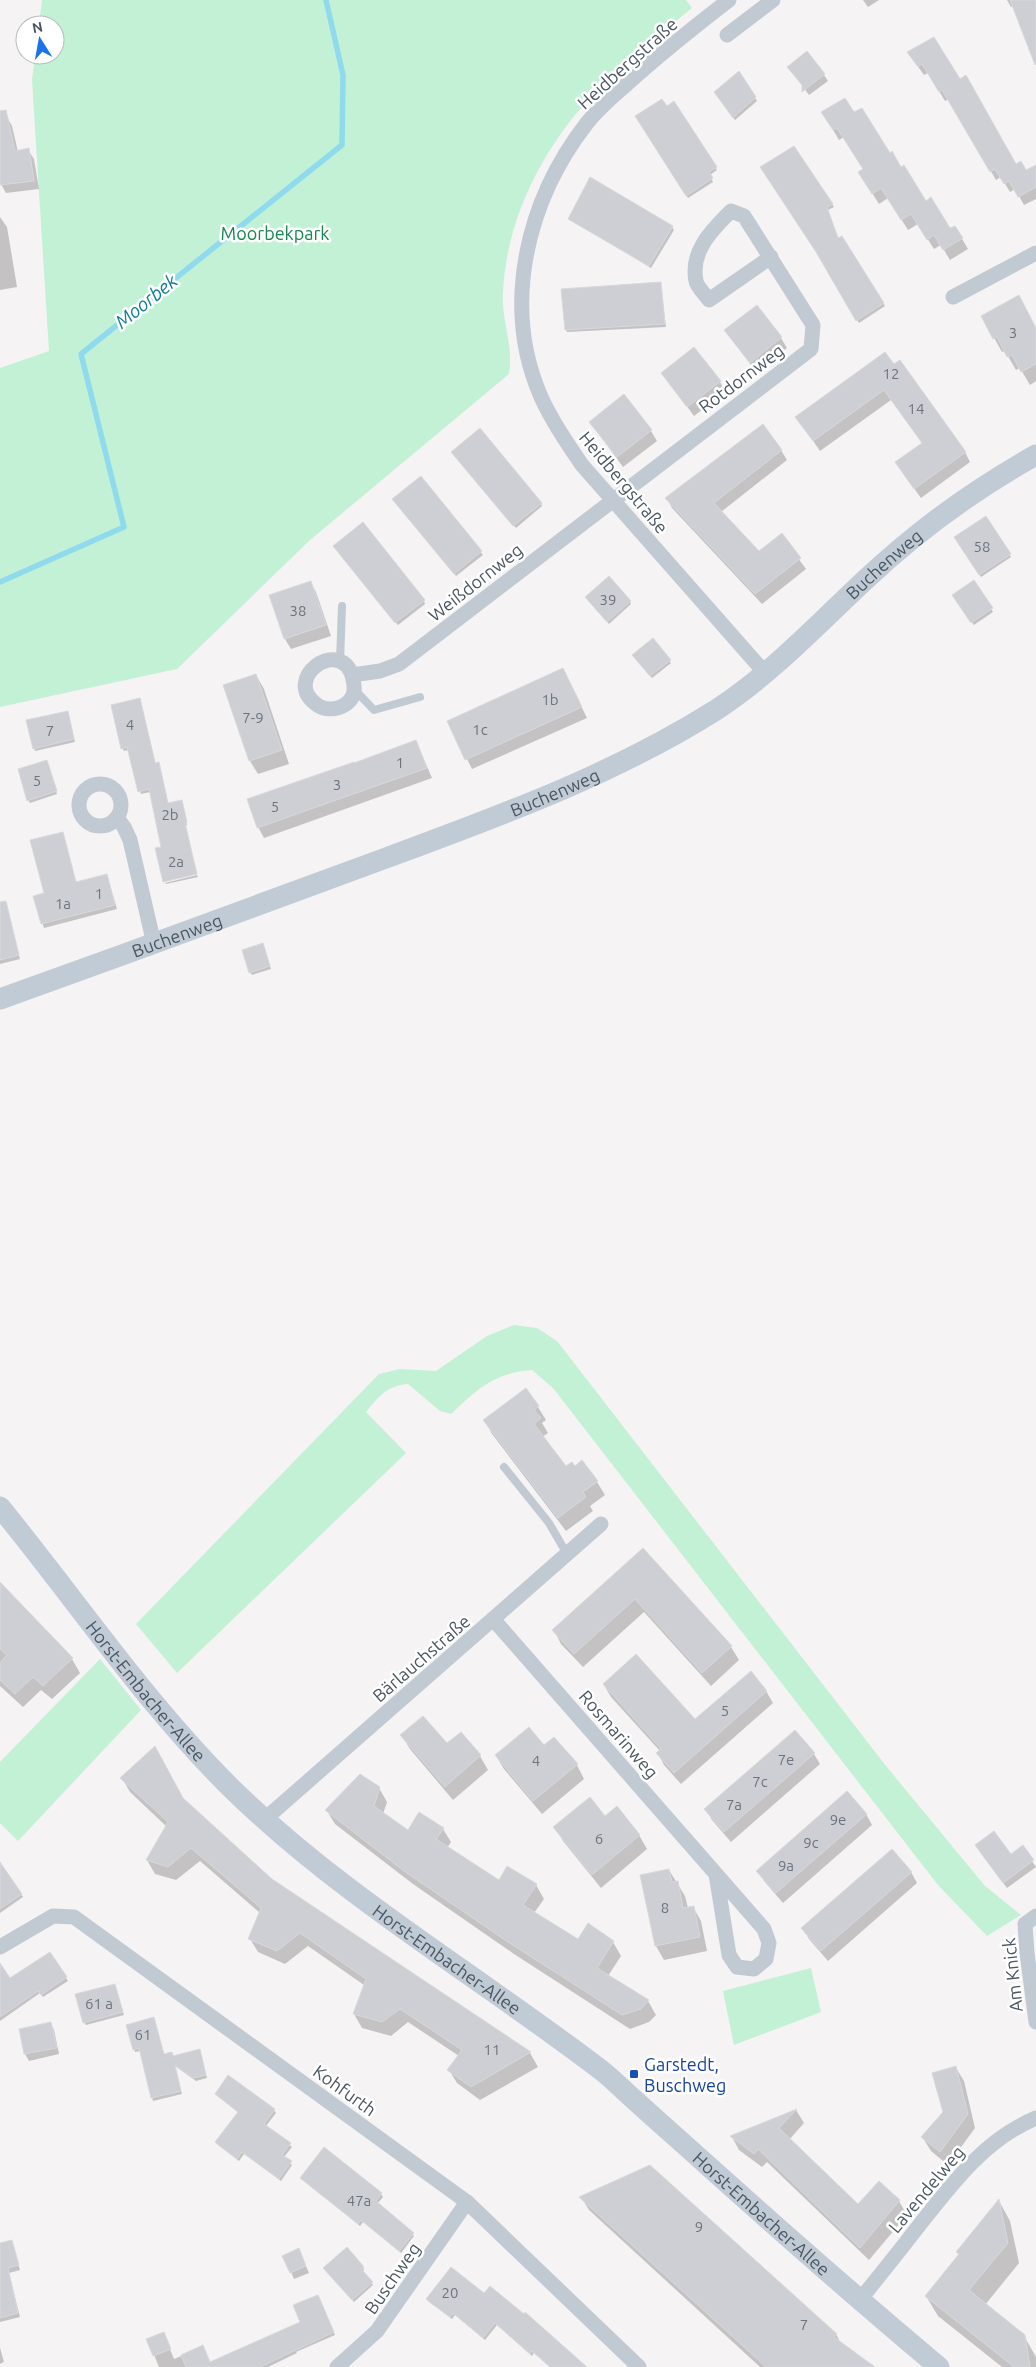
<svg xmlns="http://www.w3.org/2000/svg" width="1036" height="2367" font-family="Ubuntu,sans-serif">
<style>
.green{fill:#c3f1d5}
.shadow{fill:#0003}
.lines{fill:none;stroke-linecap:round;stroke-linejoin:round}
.stream{stroke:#90daee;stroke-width:5.5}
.building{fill:#cdcfd5;stroke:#d7d9de}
.lane{stroke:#c1cad2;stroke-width:8}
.street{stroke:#c1cad2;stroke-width:15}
.secondary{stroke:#c1cbd6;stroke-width:21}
.transit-dot{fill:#1a4fb4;stroke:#fff;stroke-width:2}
.labels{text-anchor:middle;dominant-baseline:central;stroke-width:5;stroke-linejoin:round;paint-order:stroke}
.number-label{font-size:15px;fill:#6b747e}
.street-label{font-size:18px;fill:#4a5661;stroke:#fff}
.park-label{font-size:18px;fill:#17864f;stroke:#fff}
.transit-label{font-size:18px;fill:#164399;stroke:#fff;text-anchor:start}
.water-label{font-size:19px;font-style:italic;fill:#0c7c9b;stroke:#fff}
</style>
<rect width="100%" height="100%" fill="#f5f3f3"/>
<g class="green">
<path d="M42,0H686L692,8C661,33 627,58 600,87C546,142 507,214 503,292C501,320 514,346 509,374L310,540L177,669L0,707V368L49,351L32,80L35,55H55V25H39Z"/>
<path d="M514,1325L537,1328L557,1341L886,1766L985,1886L1021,1915L987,1936L938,1885L553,1388L532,1370C494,1373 477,1389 451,1414L440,1411L408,1384C388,1385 378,1397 366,1412L406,1453L177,1673L136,1624L379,1374L400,1369L436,1371L487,1336Z"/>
<polygon points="100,1659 141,1710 18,1841 0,1823 0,1762"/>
<polygon points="811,1968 821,2012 734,2045 723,1991"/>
</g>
<g class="shadow">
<polygon points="863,0 879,0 868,7"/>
<polygon points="1007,0 1036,0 1036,55 1014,6 1011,7"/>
<polygon points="934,38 1016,166 1026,172 1036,174 1036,199 1024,205 1015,189 1010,192 1001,177 996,180 949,99 945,101 928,73 924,75 914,61"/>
<polygon points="739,73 757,101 735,120 717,95"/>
<polygon points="793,73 824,75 828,81 809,95"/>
<polygon points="674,103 717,170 710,175 713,182 688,198 636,116 666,108"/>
<polygon points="823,113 854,114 950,230 955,227 968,249 950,260 941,245 934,249 918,224 908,230 888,198 879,204 866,183 864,170 844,137 839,140"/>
<polygon points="7,117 12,126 18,152 28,150 34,159 39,189 6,193 1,184 0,118"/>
<polygon points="793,148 834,207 828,210 838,240 841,238 885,306 859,323 820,255"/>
<polygon points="0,217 7,227 17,287 0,290"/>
<polygon points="569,219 672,227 674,230 651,268"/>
<polygon points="660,283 666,327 567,332 566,330"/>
<polygon points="982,316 1036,329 1036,381 1030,385 1020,368 1016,370 1005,351 1002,352"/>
<polygon points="726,331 781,338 787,348 756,372"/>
<polygon points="885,354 965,452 970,462 921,498 903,473 923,444 891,400 820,451 797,417"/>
<polygon points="663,373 720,382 725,392 694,416"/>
<polygon points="590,422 651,431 657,441 623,467"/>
<polygon points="781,450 787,460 721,512 759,553 781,535 806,569 762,604 672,508 667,498"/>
<polygon points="455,455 541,503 542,506 516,528"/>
<polygon points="420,478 483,555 456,576 396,502"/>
<polygon points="985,518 1011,557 981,577 955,538"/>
<polygon points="337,549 424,601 425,604 398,625"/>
<polygon points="310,582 316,592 331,636 291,649 285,639 271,595"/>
<polygon points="974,582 993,612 974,625 954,595"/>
<polygon points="588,600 630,602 631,604 609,624"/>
<polygon points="635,658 669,660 671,663 652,678"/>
<polygon points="563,669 587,718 472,769 467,759"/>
<polygon points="256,675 264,689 289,764 258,774 250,761 225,686"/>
<polygon points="141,703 156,765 160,767 168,804 181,801 187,825 163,848 150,792 141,794 129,750 124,751 122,748"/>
<polygon points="68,712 75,742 35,751 34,748"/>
<polygon points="416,741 432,778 264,838 258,827 354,765"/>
<polygon points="48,764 57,794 30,803 28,800"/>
<polygon points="62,833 76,883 107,875 117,909 44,928 34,897 45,893"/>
<polygon points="197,875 198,877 166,884 165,883"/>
<polygon points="11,927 20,959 0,964 0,929"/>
<polygon points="264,947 271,969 252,975 250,972"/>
<polygon points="538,1407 546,1420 542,1423 548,1433 542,1437 566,1468 575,1467 597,1482 605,1495 590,1506 593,1511 566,1531 492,1434 485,1421"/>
<polygon points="642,1550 731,1647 739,1660 711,1686 644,1612 583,1667 561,1644 554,1630"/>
<polygon points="0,1584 72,1659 80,1673 52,1699 41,1690 23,1707 0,1686"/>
<polygon points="604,1685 695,1721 766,1691 773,1703 681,1784 664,1765 658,1753 660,1751 611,1697"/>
<polygon points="461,1734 480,1756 488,1770 453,1800 410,1749 402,1736 447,1745"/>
<polygon points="544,1747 577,1765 584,1779 542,1814 504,1769 496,1756"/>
<polygon points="814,1754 820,1764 731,1842 712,1820 706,1810"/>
<polygon points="122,1778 183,1799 271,1880 530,2053 538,2067 480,2100 457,2083 449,2070 459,2056 408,2022 391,2036 362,2028 354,2014 364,1985 308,1946 285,1964 258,1952 250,1939 260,1913 200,1861 176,1880 155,1874 147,1860 167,1827 130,1792"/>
<polygon points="379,1788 387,1802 383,1814 409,1831 443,1829 451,1842 447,1848 500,1881 536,1885 544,1899 534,1913 578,1941 613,1942 621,1956 608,1976 648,2001 656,2015 649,2022 630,2029 514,1954 413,1884 335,1824 327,1811"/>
<polygon points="866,1814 872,1825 783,1903 764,1881 758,1871"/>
<polygon points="604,1818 639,1835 647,1849 601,1888 563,1841 555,1827"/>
<polygon points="980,1852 1032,1861 1036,1867 1007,1888"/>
<polygon points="2,1867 23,1897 0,1913 0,1869"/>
<polygon points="669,1870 685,1896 688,1908 693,1907 701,1921 707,1951 664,1960 656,1946"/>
<polygon points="911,1872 917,1883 828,1961 809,1939 803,1929"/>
<polygon points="49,1953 68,1981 43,1997 40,1993 0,2021 0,1978 10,1979"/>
<polygon points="115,1985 124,2015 86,2025 84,2022"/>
<polygon points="51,2024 54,2030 59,2054 29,2061 25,2054 21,2030"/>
<polygon points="127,2025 164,2055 172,2054 174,2057 200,2051 207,2078 196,2081 175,2066 182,2094 153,2101 141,2051 135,2052 134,2049"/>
<polygon points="956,2068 964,2081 975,2128 948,2165 931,2151 923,2138 944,2112"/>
<polygon points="216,2094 274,2110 276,2113 266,2126 292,2147 284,2157 292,2165 281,2181 244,2154 239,2161 218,2145 216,2142 239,2113"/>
<polygon points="796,2110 804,2123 789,2140 858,2205 879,2182 899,2201 907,2215 869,2260 767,2162 762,2167 739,2150 732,2137"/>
<polygon points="302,2178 381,2194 383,2197 377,2204 414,2236 401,2253 363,2222 360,2226"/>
<polygon points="581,2197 836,2334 841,2344 873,2367 760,2367 589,2210"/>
<polygon points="999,2201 1010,2221 1019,2263 985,2305 1024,2336 1036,2357 1036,2367 1002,2367 938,2316 926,2296 959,2255 958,2252"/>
<polygon points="11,2241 20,2270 9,2273 20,2317 0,2322 0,2244"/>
<polygon points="299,2250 309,2273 294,2279 291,2272"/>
<polygon points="363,2267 364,2270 362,2272 373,2285 354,2302 329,2274"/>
<polygon points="451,2269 578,2367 550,2367 534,2353 532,2356 497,2325 485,2340 455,2315 452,2319 429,2302 428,2299"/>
<polygon points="320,2299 335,2335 296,2352 297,2353 268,2367 159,2367 148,2340 165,2337 174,2359 203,2347 210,2364 301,2323"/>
<polygon points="0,2348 4,2362 0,2364"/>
</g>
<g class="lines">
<polyline class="stream" points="0,582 124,527 81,354 342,145 343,75 326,0"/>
</g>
<g class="building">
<polygon points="1010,0 1036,0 1036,64 1035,65"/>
<polygon points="934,37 960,79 966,75 1016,164 1021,161 1026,170 1036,165 1036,187 1018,197 1009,181 1004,184 995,169 990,172 942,90 939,92 922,64 918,67 907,52"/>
<polygon points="807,51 825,74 802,92 802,85 787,67"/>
<polygon points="739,71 756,97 733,118 714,92"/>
<polygon points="845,98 854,112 862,108 890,153 892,151 901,167 904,165 926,201 931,197 950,228 955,226 963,238 943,250 934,235 927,240 911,214 901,220 881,188 872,194 858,172 863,169 837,128 833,130 821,112"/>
<polygon points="662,99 667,106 674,101 717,167 709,172 713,178 686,196 635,116"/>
<polygon points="6,110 15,151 29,148 34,181 0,185 0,111"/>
<polygon points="794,146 833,204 827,207 838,238 842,236 884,303 856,321 816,252 760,167"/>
<polygon points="590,177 673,226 649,266 568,219"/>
<polygon points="661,282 665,324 565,330 561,289"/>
<polygon points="1019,295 1036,328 1036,364 1021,372 1012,355 1007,357 997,337 993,339 981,316"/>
<polygon points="757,305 782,337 750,363 724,330"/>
<polygon points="694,347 721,381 687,407 661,373"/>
<polygon points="885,352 894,364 900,360 966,452 914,489 895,462 922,443 884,390 813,441 795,417"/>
<polygon points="624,394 652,430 617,457 589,422"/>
<polygon points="763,424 782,450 714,503 759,551 782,533 801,558 755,594 665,498"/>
<polygon points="480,428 542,503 513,526 451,452"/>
<polygon points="421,476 482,551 454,574 392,499"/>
<polygon points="986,516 1011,554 979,575 954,537"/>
<polygon points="363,522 425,600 395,623 333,546"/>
<polygon points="609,576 631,601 607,622 585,597"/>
<polygon points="974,580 993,608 971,623 952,595"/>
<polygon points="311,581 326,625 284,639 269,595"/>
<polygon points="653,638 671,660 650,676 632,655"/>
<polygon points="563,668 582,707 465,760 447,721"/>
<polygon points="256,674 282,750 249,761 223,685"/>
<polygon points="140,698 155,763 159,762 168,803 182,800 187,822 185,823 197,874 163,882 155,848 161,847 149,789 138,792 127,747 121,749 111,705"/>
<polygon points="68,711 74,739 33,749 26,720"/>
<polygon points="416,740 427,768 257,828 247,799 354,762 354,763"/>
<polygon points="47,760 57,791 27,801 18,769"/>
<polygon points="63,832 76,882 107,874 115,905 41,924 33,896 44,893 30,840"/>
<polygon points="6,901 19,955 0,960 0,902"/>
<polygon points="263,943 270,966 249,973 242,950"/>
<polygon points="526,1388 539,1406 534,1410 541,1418 534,1424 566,1466 572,1462 575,1466 582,1460 598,1481 583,1492 586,1497 558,1518 483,1420"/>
<polygon points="643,1548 732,1646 702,1673 635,1599 574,1654 552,1630"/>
<polygon points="0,1582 73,1658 43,1686 33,1677 15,1694 0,1680 0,1663 7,1655 0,1649"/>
<polygon points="636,1654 695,1719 751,1671 767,1691 674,1773 656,1753 661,1749 603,1684"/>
<polygon points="423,1716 447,1743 461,1732 481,1755 445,1787 400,1735"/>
<polygon points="529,1727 544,1745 554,1737 578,1764 533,1801 495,1755"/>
<polygon points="795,1730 815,1753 724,1832 704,1809"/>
<polygon points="155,1746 183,1798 272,1879 531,2052 471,2087 447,2070 462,2050 400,2009 382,2022 353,2014 366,1979 300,1933 277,1951 248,1939 261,1908 191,1848 168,1867 146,1860 168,1822 120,1778"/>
<polygon points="360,1774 380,1787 374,1806 408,1830 419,1812 444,1828 436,1839 499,1880 507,1866 537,1884 523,1905 578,1939 588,1923 614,1941 597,1968 649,2000 641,2009 622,2015 505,1940 404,1871 325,1810"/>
<polygon points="847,1791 867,1814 776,1893 756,1871"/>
<polygon points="590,1797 605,1816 617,1806 640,1835 592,1875 553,1827"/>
<polygon points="994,1831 1011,1854 1023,1845 1034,1860 1003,1883 975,1845"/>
<polygon points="892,1849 912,1872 821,1951 801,1928"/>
<polygon points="0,1862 22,1894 0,1909"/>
<polygon points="669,1869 672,1882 678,1881 683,1908 694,1906 700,1937 655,1946 640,1875"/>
<polygon points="50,1952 67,1977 41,1995 38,1991 0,2017 0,1963 10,1978"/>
<polygon points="115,1984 123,2012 83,2023 75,1994"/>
<polygon points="154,2017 164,2054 172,2052 173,2056 200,2049 206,2075 193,2078 175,2065 181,2091 151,2098 139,2048 133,2050 126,2025"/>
<polygon points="51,2022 57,2048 24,2054 19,2029"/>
<polygon points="956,2066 968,2114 940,2152 921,2137 943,2112 932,2073"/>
<polygon points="228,2075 275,2109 264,2124 291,2143 282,2155 292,2161 279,2179 242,2152 237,2159 215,2142 238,2112 215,2094"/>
<polygon points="797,2109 779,2128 858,2204 879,2181 900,2200 860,2248 758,2149 754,2154 730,2136"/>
<polygon points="324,2147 382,2193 376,2201 414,2233 399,2251 361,2220 358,2224 300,2178"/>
<polygon points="650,2165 837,2334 834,2337 875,2367 766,2367 579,2197"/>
<polygon points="999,2199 1008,2243 969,2290 1025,2335 1030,2367 1014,2367 925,2296 959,2254 956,2252"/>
<polygon points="12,2240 19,2265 8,2268 18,2313 0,2318 0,2243"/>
<polygon points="347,2247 364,2267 361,2269 373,2282 352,2300 323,2268"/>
<polygon points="299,2248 306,2266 290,2273 282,2256"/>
<polygon points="451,2267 484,2293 490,2286 524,2314 525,2312 587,2367 550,2367 532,2351 530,2354 495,2323 483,2338 453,2313 450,2317 426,2299"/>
<polygon points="318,2295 334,2332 260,2367 186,2367 181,2355 203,2345 210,2362 300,2322 293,2305"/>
<polygon points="164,2332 171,2349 153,2356 146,2339"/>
</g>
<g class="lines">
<g class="lane">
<polyline points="340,662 342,606"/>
<polyline points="355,690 374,710 420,697"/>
<polyline points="504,1467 549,1523 567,1554"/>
</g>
<g class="street">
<path d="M729,0C694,27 660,54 627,84C613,96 598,109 587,123C527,200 501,305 541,397C552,421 567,443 582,465L766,674"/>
<polyline points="727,35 773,0"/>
<polyline points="953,297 1036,253"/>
<path d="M352,675C353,680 355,686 354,691C352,708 328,714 316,704C282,679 338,637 352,675L380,671L399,664L811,349L813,325L744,216L731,211C712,230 690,251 696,281C697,287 705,294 709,300L771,257"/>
<circle cx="100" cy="805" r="21"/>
<polyline points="117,818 124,827 130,840 154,944"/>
<polyline points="493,1619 716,1874 729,1955 737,1967 754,1969 766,1959 769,1943 764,1929 716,1874"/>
<polyline points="265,1819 601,1524"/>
<polyline points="1036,1916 1025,1924 1027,1953 1036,2022"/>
<polyline points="0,1947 53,1916 74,1917 467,2202 639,2367"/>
<path d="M859,2301C880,2275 901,2249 921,2223C954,2181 986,2139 1036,2118"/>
<polyline points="337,2367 377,2331 467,2202"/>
</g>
<g class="secondary">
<path id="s1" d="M0,999C129,953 257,906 386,858C499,816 613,775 716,710C771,674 816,626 864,581C916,532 973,490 1036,455"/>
<path id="s2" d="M0,1507C76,1600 143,1700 228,1785C339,1895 477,1975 601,2070C614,2080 626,2093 639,2104C661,2124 684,2144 706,2164C783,2233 860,2301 939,2367"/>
</g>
</g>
<rect class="transit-dot" x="629" y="2069" width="10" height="10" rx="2.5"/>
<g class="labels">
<g class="number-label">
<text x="1013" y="332">3</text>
<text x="891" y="373">12</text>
<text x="916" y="408">14</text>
<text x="982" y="546">58</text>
<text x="608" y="599">39</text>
<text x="298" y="610">38</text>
<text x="550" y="699">1b</text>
<text x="253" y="717">7-9</text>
<text x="130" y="724">4</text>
<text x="480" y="729">1c</text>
<text x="50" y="730">7</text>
<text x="400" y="762">1</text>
<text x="37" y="780">5</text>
<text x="337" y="784">3</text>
<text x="275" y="806">5</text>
<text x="170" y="814">2b</text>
<text x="176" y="861">2a</text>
<text x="99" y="893">1</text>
<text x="63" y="903">1a</text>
<text x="725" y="1710">5</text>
<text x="786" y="1759">7e</text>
<text x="536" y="1760">4</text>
<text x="760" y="1781">7c</text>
<text x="734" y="1804">7a</text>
<text x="838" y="1819">9e</text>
<text x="599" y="1838">6</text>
<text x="811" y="1842">9c</text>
<text x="786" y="1865">9a</text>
<text x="665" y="1907">8</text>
<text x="99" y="2003">61 a</text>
<text x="143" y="2034">61</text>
<text x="492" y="2049">11</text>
<text x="359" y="2200">47a</text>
<text x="699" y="2226">9</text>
<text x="450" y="2292">20</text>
<text x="804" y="2324">7</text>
</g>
<g class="street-label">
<text transform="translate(627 63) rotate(-42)">Heidbergstraße</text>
<text transform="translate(741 378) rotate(-37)">Rotdornweg</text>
<text transform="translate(624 482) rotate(50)">Heidbergstraße</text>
<text stroke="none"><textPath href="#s1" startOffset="996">Buchenweg</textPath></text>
<text transform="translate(475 582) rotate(-38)">Weißdornweg</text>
<text stroke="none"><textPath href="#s1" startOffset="592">Buchenweg</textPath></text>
<text stroke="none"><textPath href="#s1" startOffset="188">Buchenweg</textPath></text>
<text transform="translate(421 1658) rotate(-41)">Bärlauchstraße</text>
<text stroke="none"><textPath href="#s2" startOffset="235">Horst-Embacher-Allee</textPath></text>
<text transform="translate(619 1734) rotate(49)">Rosmarinweg</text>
<text stroke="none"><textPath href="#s2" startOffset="640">Horst-Embacher-Allee</textPath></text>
<text transform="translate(1012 1975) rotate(-96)">Am Knick</text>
<text transform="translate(345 2090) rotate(36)">Kohfurth</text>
<text transform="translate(926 2189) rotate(-50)">Lavendelweg</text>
<text stroke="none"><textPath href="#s2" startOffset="1045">Horst-Embacher-Allee</textPath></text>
<text transform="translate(392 2278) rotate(-55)">Buschweg</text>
</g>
<g class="park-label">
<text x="275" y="233">Moorbekpark</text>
</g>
<g class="transit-label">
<text x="644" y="2064">Garstedt,<tspan x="644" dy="21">Buschweg</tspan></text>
</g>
<g class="water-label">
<text transform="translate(146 301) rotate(-39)">Moorbek</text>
</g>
</g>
<g transform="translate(40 40) rotate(349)"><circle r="24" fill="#ffffff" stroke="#b7bbc0"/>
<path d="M0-4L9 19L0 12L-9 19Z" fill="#1a73e8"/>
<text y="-8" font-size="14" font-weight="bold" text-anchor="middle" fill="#4a5661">N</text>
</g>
</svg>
